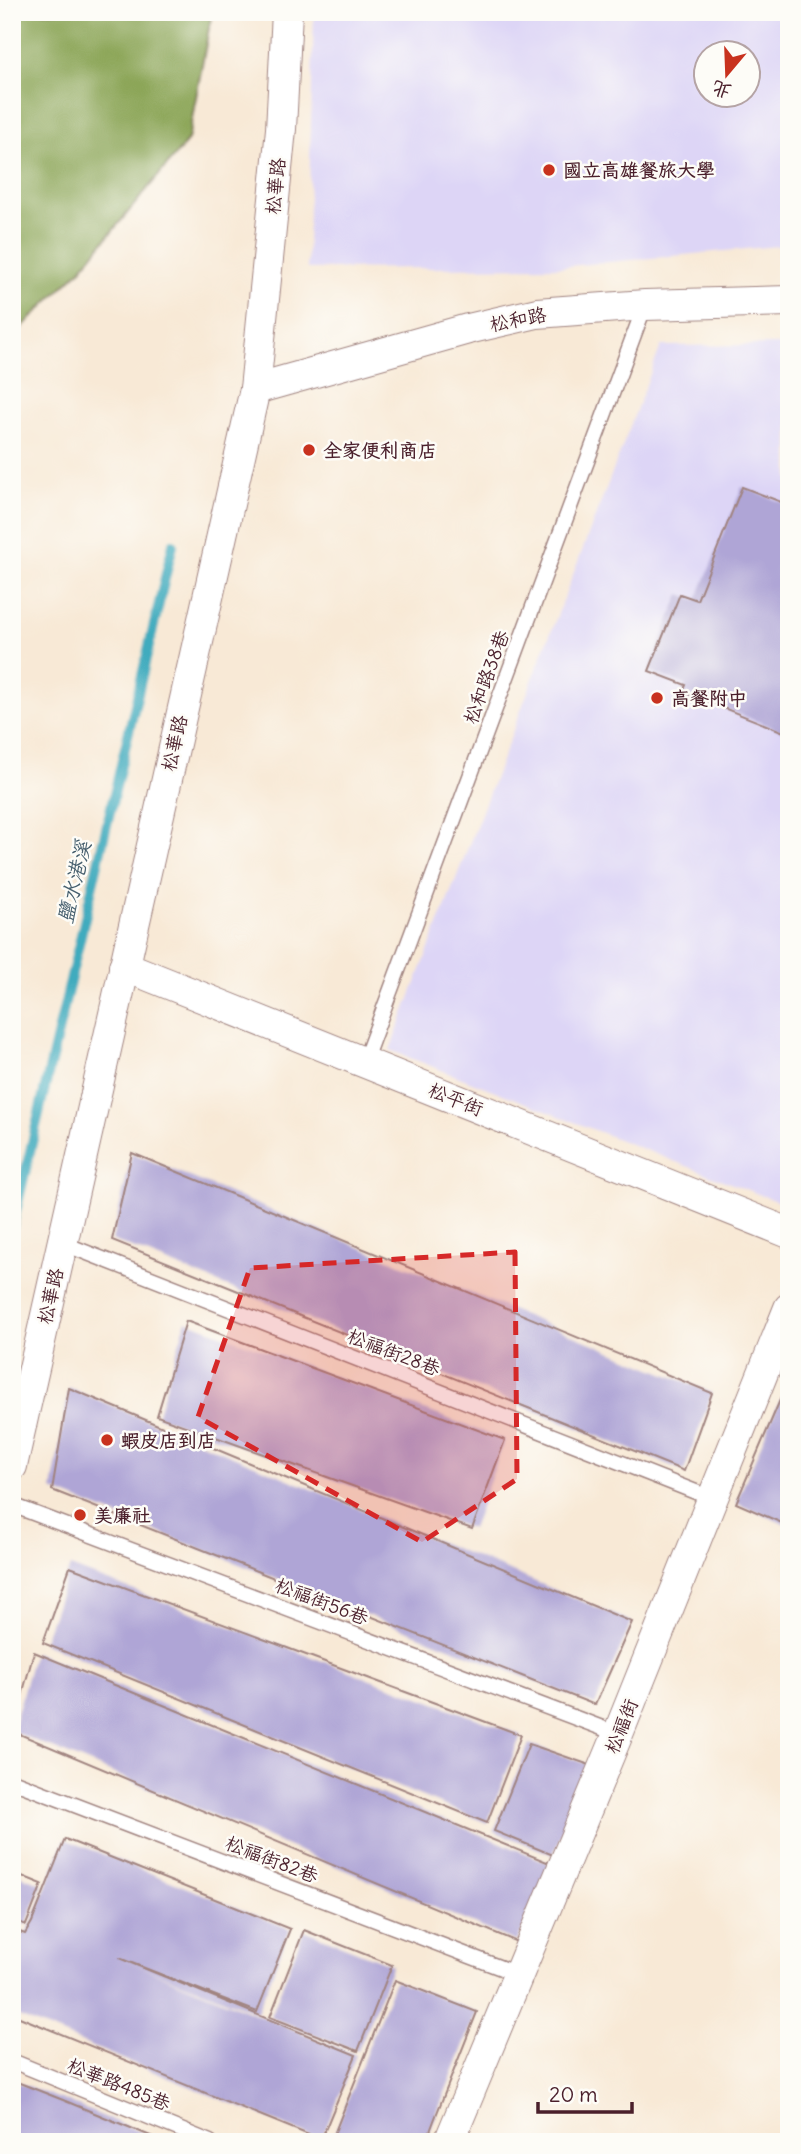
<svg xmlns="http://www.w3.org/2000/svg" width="801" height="2154" font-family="Delius,'LXGW WenKai TC',sans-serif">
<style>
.built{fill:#ddd5f6;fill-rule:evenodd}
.forest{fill:#8ca658;stroke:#6b6242;stroke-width:2}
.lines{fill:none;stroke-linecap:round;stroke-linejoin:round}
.stream{stroke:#3fabbe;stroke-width:10}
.building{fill:#afa5d6}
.service-casing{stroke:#a18480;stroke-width:17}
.minor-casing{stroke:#a18480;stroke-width:32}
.service{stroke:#fff;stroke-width:14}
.minor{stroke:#fff;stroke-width:30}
.marked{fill:#d62828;fill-opacity:0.2;stroke:#d62828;stroke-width:5;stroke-dasharray:14 9;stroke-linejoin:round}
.poi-dot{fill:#c8321e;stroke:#fdfcf7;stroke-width:2.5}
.labels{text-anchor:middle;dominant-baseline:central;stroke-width:5;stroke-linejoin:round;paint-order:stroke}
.poi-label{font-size:19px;font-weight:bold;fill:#4a1f2b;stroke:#fdfcf7;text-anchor:start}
.street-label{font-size:19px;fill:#4a1f2b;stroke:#fdfcf7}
.water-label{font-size:21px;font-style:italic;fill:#455e6d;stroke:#fdfcf7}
</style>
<rect width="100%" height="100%" fill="#fdfcf7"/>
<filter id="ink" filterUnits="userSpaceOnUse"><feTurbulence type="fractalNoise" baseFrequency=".0143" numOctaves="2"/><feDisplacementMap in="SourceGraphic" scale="14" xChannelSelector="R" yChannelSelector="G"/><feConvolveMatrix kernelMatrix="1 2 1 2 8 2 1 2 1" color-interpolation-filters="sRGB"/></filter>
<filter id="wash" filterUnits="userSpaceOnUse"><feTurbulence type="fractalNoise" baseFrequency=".00686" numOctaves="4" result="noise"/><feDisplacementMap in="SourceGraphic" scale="28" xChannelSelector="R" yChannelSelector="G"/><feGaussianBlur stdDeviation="1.57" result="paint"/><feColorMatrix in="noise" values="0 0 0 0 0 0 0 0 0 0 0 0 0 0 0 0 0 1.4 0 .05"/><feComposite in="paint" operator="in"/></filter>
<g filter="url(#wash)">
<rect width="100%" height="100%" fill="#f8e9d6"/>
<g class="built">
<path d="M314,12H789V245L557,267L307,269ZM706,52H748V94H706Z"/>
<polygon points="789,345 789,1206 390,1050 661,346"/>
</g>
<polygon class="forest" points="12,12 212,12 188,140 81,269 12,337"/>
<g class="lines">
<polyline class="stream" points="12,1228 173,544"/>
</g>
<g id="blocks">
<g class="building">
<polygon points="742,487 789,505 789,625 786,633 789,635 789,734 683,692 686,685 649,671 680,594 697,600"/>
<polygon points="132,1153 712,1393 684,1471 112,1240"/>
<polygon points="186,1321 505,1440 472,1529 157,1416"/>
<polygon points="789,1379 789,1526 736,1503"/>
<polygon points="69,1388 632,1622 595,1705 52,1490"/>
<polygon points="70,1567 521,1735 487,1823 43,1643"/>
<polygon points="34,1652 552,1864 517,1942 12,1731"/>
<polygon points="529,1744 590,1765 553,1855 494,1831"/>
<polygon points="65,1839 290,1929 257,2012 119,1958 356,2055 321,2140 12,2014 12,1929 25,1934 32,1922"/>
<polygon points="12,1872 42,1884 26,1925 12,1919"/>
<polygon points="304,1930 392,1965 358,2051 270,2017"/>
<polygon points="395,1980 477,2012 435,2118 426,2142 331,2142"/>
<polygon points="12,2080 63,2100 165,2142 12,2142"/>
</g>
</g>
</g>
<g filter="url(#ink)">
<use href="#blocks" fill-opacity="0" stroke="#a18480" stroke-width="2"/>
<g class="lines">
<g class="service-casing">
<g id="service">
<polyline points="364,1062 645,305"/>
<polyline points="62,1243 711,1498"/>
<polyline points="12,1505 618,1734"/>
<polyline points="12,1781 517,1974"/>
<polyline points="12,2061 210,2142"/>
</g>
</g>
<g class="minor-casing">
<g id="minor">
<polyline points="255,389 468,329 537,313 645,305 789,301"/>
<polyline points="124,966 789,1233"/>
<polyline points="12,1466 255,389 281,129 287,12"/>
<polyline points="449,2142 618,1734 789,1308"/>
</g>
</g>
<use href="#service" class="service"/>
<use href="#minor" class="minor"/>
</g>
</g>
<path class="marked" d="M515,1252L517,1479L422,1542L198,1417L250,1268Z"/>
<g class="poi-dot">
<circle cx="549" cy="170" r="7"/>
<circle cx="309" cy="450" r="7"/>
<circle cx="657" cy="698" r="7"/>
<circle cx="107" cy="1440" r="7"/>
<circle cx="80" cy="1515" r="7"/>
</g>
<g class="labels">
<g class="poi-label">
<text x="563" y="170">國立高雄餐旅大學</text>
<text x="323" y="450">全家便利商店</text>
<text x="671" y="698">高餐附中</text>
<text x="121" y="1440">蝦皮店到店</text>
<text x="94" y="1515">美廉社</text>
</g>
<g class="street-label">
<text transform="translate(275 186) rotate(-84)">松華路</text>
<text transform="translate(518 319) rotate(-11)">松和路</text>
<text transform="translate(486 677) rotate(-70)">松和路38巷</text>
<text transform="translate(174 743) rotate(-77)">松華路</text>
<text transform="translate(456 1099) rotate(22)">松平街</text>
<text transform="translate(50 1296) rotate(-77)">松華路</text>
<text transform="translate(394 1352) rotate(21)">松福街28巷</text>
<text transform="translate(322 1601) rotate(21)">松福街56巷</text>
<text transform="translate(621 1726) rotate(-68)">松福街</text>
<text transform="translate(272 1859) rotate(21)">松福街82巷</text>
<text transform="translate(119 2084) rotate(22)">松華路485巷</text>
</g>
<g class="water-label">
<text transform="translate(74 882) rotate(-77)">鹽水港溪</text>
</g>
</g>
<rect width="801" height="2154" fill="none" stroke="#fdfcf7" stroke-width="42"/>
<g transform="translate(727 74) rotate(199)"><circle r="33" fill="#fdfcf7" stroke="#b5a4a5" stroke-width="2"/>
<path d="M0-5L12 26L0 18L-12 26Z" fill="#c8321e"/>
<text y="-10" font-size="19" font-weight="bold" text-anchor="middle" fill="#4a1f2b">北</text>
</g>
<path d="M538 2102v10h94v-10" fill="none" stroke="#4a1f2b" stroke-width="3.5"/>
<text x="549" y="2102" font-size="21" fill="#4a1f2b" stroke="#fdfcf7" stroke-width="5" paint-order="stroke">20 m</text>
</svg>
